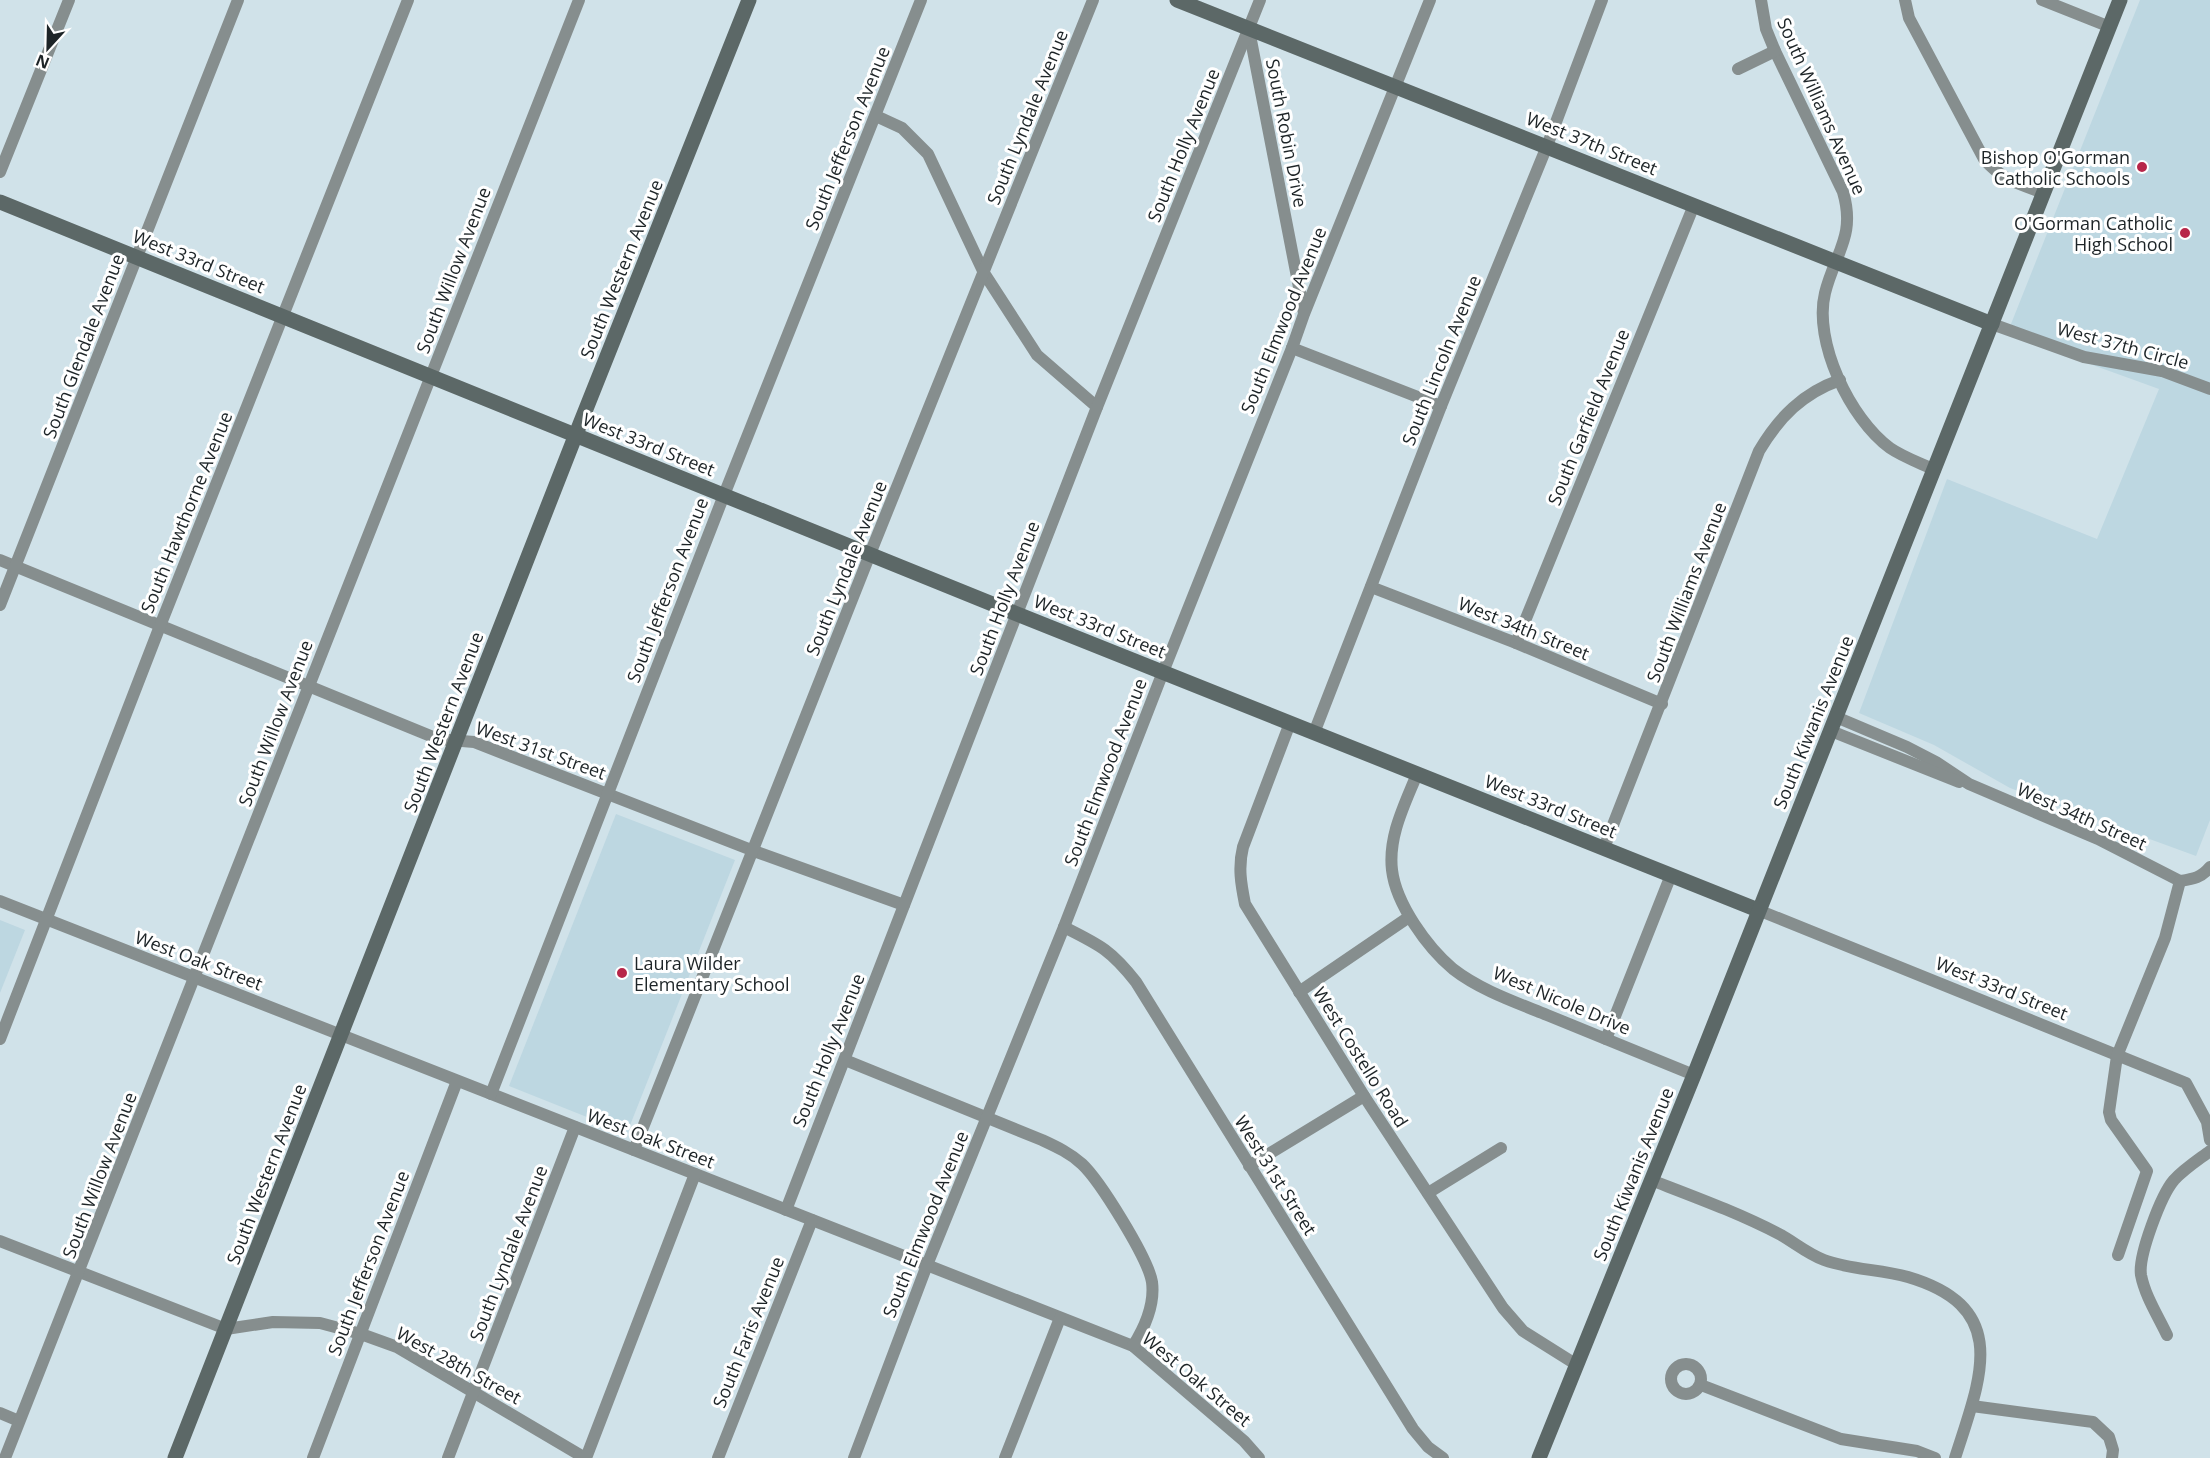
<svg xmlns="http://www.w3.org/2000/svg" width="2210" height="1458" font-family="'Open Sans',sans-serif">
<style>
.built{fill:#bdd7e1}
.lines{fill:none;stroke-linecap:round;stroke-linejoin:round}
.street{stroke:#868e8e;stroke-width:12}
.secondary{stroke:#5c6867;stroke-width:15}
.poi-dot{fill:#b72649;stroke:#fff;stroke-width:2}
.labels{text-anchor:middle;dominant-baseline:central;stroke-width:6;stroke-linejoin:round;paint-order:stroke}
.street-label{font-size:18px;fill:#1d2427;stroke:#fff}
.poi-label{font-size:18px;fill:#1d2427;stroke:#fff;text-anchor:end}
</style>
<rect width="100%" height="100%" fill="#d0e2e9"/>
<g class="built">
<polygon points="2140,0 2210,0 2210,820 2196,856 2010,788 1934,745 1859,713 1947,479 2097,539 2159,389 2007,334"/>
<polygon points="616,814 735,860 627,1133 509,1086"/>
<polygon points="0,920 25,930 0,993"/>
</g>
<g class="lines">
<g class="street">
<path d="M1761,0L1766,29L1775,51L1843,192C1856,236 1835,253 1825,293C1813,341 1850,419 1890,448C1903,457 1920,463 1935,470"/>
<path d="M1905,0L1909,18L1984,159C2002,180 2019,184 2044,193"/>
<polyline points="2042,0 2110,27"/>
<polyline points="1249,30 1304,313"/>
<polyline points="1738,69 1775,51"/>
<polyline points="876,116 902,128 928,154 984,273 1037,355 1097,407"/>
<polyline points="0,172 69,0"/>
<polyline points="1992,324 2084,357 2162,371 2210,389"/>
<polyline points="1292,348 1441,406"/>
<polyline points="0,560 438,739 474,742 754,851 904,905"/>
<polyline points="1371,587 1516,643 1662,704"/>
<polyline points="0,605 238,0"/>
<polyline points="1516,643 1694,205"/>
<polyline points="1836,717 1907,747 1936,762 1969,784 2098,839 2180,881"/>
<path d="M1290,723L1243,847C1238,867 1241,884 1245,904L1364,1096L1503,1308L1523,1331L1577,1365"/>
<polyline points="1831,731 1959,782"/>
<polyline points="1314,733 1441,406 1547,146 1602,0"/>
<path d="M1417,774C1405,804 1388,836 1392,870C1396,904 1427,947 1453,969C1480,990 1515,1002 1547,1015C1596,1035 1645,1055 1694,1075"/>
<path d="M1604,848L1759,451C1779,417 1803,393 1840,380"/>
<path d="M2180,881C2193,879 2201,878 2210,867"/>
<polyline points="0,901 1133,1346 1244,1441 1259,1458"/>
<polyline points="1758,910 2186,1083 2207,1122 2210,1140"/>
<path d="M1064,927C1100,945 1111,950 1136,982L1413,1429L1428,1447L1443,1458"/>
<polyline points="1299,992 1409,917"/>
<polyline points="0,1039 160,626 408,0"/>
<polyline points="1606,1039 1671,875"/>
<path d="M845,1060L1042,1140C1057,1147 1070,1153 1082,1164C1100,1181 1148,1258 1152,1282C1155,1305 1145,1327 1133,1346"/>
<polyline points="491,1094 724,495 921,0"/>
<polyline points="634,1150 870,554 1093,0"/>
<polyline points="1249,1166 1364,1096"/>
<path d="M1651,1180C1695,1197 1739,1213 1781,1235C1795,1243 1808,1254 1824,1260C1851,1270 1881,1269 1908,1277C2013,1308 1980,1379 1955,1458"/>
<polyline points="1428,1193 1501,1148"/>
<polyline points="786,1210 1097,407 1260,0"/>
<polyline points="0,1241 226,1329 273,1322 320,1323 361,1334 397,1347 585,1458"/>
<polyline points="2118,1255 2147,1171 2111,1120 2109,1112 2117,1056 2165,938 2180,881"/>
<path d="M2167,1335C2158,1316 2145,1296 2141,1275C2138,1256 2161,1195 2174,1180C2184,1169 2198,1160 2210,1151"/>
<circle cx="1686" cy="1379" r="15"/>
<polyline points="1701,1385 1841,1439 1917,1451 1935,1458"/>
<polyline points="1972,1406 2093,1422 2109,1437 2113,1450 2112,1458"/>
<polyline points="0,1413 19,1421"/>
<polyline points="5,1458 579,0"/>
<polyline points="313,1458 457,1081"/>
<polyline points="448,1458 575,1127"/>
<polyline points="586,1458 695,1174"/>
<polyline points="718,1458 812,1220"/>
<polyline points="854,1458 927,1265 1064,927 1163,672 1292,348 1304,314 1430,0"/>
<polyline points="1005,1458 1060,1318"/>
</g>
<g class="secondary">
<polyline points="1177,0 1992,324"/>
<polyline points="0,202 1017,614 1758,910"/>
<polyline points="175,1458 580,424 749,0"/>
<polyline points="1539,1458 1694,1075 2120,0"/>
</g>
</g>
<g class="poi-dot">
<circle cx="2142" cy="167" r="6"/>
<circle cx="2185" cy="233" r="6"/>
<circle cx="622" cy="973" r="6"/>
</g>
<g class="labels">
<g class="street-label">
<text transform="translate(1822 106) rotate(66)">South Williams Avenue</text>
<text transform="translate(1027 117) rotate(-68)">South Lyndale Avenue</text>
<text transform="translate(1287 133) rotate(79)">South Robin Drive</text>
<text transform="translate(847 138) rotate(-68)">South Jefferson Avenue</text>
<text transform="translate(1592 143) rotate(22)">West 37th Street</text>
<text transform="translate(1183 145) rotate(-68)">South Holly Avenue</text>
<text transform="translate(199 261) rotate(22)">West 33rd Street</text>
<text transform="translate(621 269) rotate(-68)">South Western Avenue</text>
<text transform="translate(453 270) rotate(-69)">South Willow Avenue</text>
<text transform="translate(1283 320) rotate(-68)">South Elmwood Avenue</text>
<text transform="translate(2123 345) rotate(15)">West 37th Circle</text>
<text transform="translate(83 346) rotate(-69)">South Glendale Avenue</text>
<text transform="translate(1441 360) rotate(-68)">South Lincoln Avenue</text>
<text transform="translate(1588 417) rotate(-68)">South Garfield Avenue</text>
<text transform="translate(649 444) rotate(22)">West 33rd Street</text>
<text transform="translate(186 512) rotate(-68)">South Hawthorne Avenue</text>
<text transform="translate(846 568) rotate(-68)">South Lyndale Avenue</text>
<text transform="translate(667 590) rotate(-69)">South Jefferson Avenue</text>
<text transform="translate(1686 592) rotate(-69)">South Williams Avenue</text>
<text transform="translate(1004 598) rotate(-69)">South Holly Avenue</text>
<text transform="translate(1100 626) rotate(22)">West 33rd Street</text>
<text transform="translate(1524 628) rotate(22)">West 34th Street</text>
<text transform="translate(443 722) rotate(-69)">South Western Avenue</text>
<text transform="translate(1813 722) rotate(-68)">South Kiwanis Avenue</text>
<text transform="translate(275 723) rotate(-69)">South Willow Avenue</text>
<text transform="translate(541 750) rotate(20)">West 31st Street</text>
<text transform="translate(1105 772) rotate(-69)">South Elmwood Avenue</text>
<text transform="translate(1551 806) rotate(22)">West 33rd Street</text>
<text transform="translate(2082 816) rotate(24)">West 34th Street</text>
<text transform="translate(199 960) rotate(21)">West Oak Street</text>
<text transform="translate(2002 988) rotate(22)">West 33rd Street</text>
<text transform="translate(1562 1000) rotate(23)">West Nicole Drive</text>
<text transform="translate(828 1050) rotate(-68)">South Holly Avenue</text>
<text transform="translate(1361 1057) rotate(58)">West Costello Road</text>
<text transform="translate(651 1138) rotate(21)">West Oak Street</text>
<text transform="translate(266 1174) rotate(-69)">South Western Avenue</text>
<text transform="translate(1633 1174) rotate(-68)">South Kiwanis Avenue</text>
<text transform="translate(99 1175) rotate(-69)">South Willow Avenue</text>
<text transform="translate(1276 1175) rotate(58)">West 31st Street</text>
<text transform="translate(925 1224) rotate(-68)">South Elmwood Avenue</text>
<text transform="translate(508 1253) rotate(-69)">South Lyndale Avenue</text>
<text transform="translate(368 1263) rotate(-69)">South Jefferson Avenue</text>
<text transform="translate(748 1332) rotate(-68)">South Faris Avenue</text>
<text transform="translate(459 1365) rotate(29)">West 28th Street</text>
<text transform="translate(1197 1379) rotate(40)">West Oak Street</text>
</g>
<g class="poi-label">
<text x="2130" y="157">Bishop O'Gorman<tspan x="2130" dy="21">Catholic Schools</tspan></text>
<text x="2173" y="223">O'Gorman Catholic<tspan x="2173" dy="21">High School</tspan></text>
<text x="634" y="963" text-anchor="start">Laura Wilder<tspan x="634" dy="21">Elementary School</tspan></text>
</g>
</g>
<g transform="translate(48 48) rotate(202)" stroke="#ffffff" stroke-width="4.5" paint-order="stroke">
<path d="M0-4.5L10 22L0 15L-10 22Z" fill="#1d2427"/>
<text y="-9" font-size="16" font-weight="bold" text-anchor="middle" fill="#1d2427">N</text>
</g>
</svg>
